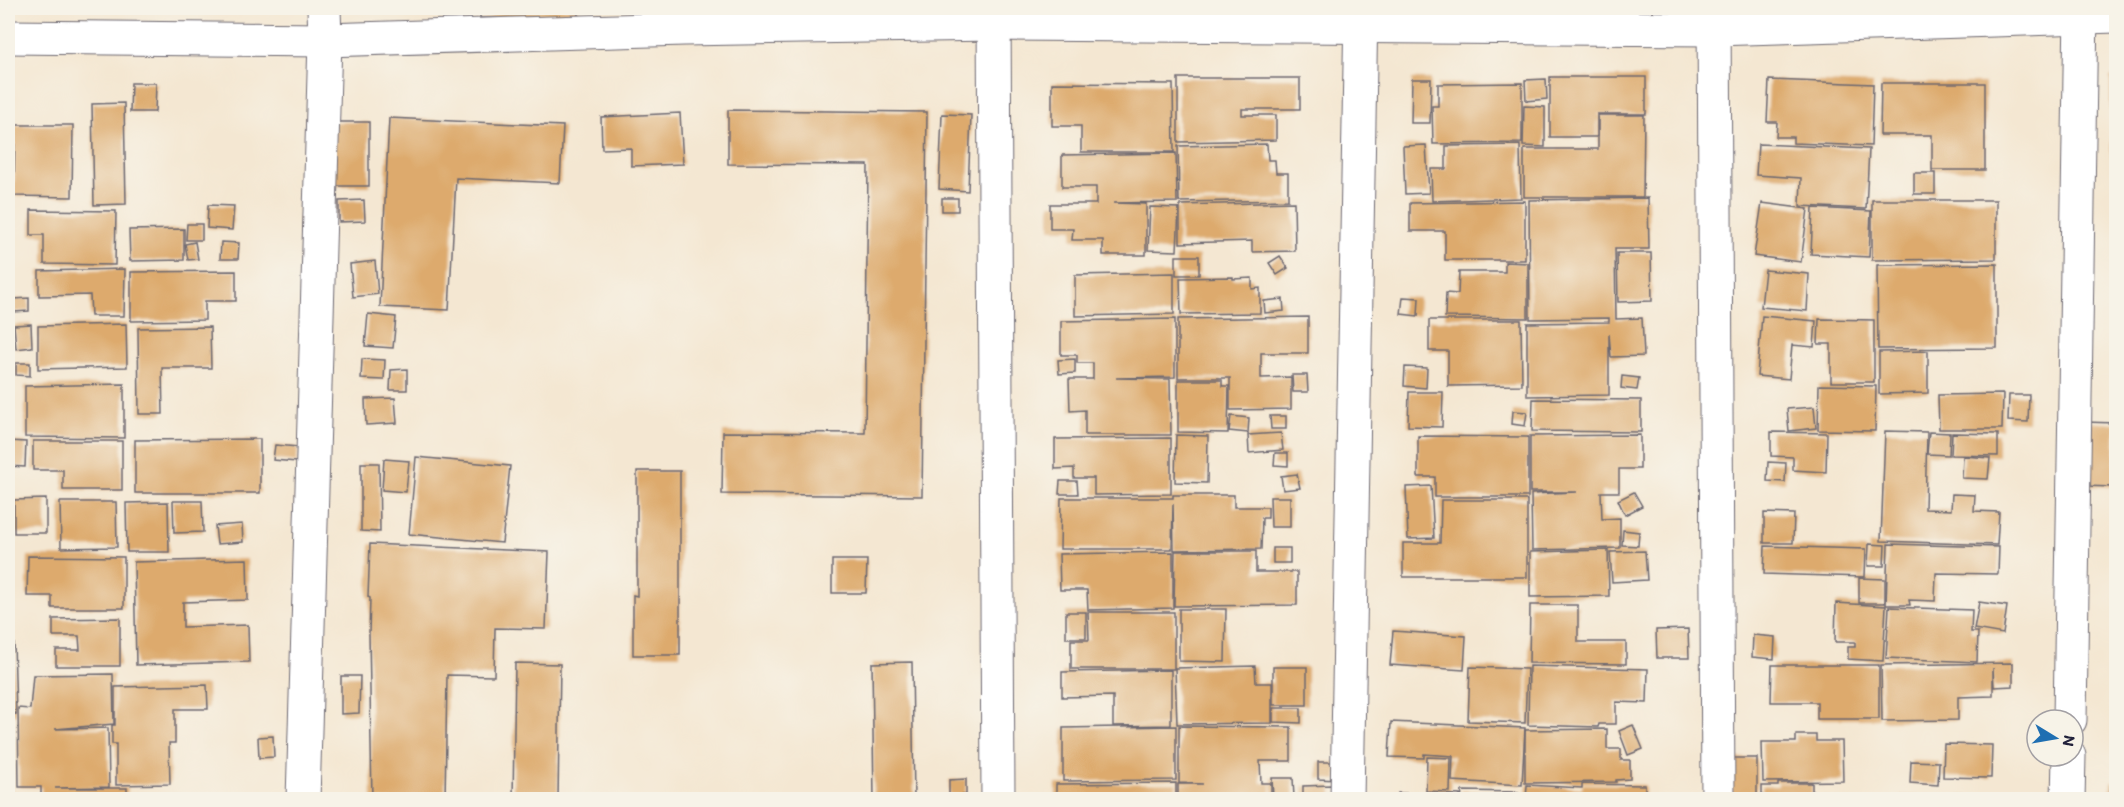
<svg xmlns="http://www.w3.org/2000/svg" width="2124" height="807" font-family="Itim,sans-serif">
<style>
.building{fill:#ddaa6d}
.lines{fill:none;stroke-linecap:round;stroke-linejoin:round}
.street-casing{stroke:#6c6770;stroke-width:35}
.street{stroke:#fff;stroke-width:33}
</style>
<rect width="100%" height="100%" fill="#f7f3e8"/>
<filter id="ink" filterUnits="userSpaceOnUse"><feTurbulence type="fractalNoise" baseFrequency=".0167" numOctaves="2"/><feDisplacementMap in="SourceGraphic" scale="12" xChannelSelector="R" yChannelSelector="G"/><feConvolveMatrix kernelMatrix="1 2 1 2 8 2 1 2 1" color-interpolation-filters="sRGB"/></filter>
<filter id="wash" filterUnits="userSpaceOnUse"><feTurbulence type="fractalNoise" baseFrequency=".008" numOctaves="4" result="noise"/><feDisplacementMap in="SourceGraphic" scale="24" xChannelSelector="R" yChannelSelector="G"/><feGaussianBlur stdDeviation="1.35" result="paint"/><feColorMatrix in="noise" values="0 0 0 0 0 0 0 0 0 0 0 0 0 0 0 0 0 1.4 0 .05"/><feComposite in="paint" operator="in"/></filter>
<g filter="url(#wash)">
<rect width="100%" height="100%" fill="#f4e7d2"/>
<g id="blocks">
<g class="building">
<polygon points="480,8 578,8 578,17 480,18"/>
<polygon points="1550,77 1646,77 1646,114 1597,114 1597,137 1550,137"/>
<rect x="2110" y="77" width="6" height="34"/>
<polygon points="1178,78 1300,78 1300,109 1242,109 1242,115 1276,115 1276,140 1178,142"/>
<polygon points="1412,79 1431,79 1430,123 1411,123"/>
<polygon points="1546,79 1547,99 1526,101 1525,80"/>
<polygon points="1769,80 1873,84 1871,146 1793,143 1793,137 1776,137 1777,122 1767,122"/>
<polygon points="131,83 156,83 155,112 130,112"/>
<polygon points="1052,83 1173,84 1174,152 1081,152 1081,126 1052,126"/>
<polygon points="1522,83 1522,143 1433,144 1432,106 1438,106 1438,84"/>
<polygon points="1881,83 1985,83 1985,170 1932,170 1932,135 1880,135"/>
<polygon points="124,103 126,204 94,205 92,104"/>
<polygon points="1524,106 1545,107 1545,147 1523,146"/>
<polygon points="728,110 927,112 922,496 722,494 723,432 865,433 868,165 728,164"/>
<polygon points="680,113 683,164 631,166 631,148 602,149 601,117"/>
<polygon points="942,114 971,115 968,191 939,189"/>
<polygon points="1598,115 1644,115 1643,197 1524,197 1524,149 1598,149"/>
<polygon points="389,118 563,126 560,183 456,178 449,310 380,307"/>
<rect x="334" y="122" width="35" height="64"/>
<polygon points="15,125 73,125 72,197 14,196"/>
<polygon points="2111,138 2116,139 2116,160 2111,160"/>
<polygon points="1267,144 1268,160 1275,160 1276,173 1288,173 1288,200 1179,202 1178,146"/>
<polygon points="1758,144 1869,149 1866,209 1800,206 1801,178 1756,175"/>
<polygon points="1426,145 1429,193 1405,194 1403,146"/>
<polygon points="1520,145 1521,198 1432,201 1431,169 1446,169 1446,146"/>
<polygon points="1176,153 1177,202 1113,203 1146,204 1146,255 1103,255 1103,240 1072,240 1073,229 1050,229 1050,204 1096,204 1096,187 1062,187 1062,155"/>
<rect x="1914" y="173" width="21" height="21"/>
<rect x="942" y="198" width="16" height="13"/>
<polygon points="1648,198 1649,249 1615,249 1616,319 1642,318 1644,356 1611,357 1609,334 1609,395 1527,396 1527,323 1609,322 1609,318 1530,319 1529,200"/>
<polygon points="364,200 365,221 339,222 339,201"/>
<polygon points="1872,200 1996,200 1996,259 1872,260"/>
<polygon points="1525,201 1525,260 1445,260 1445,231 1410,231 1410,203"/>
<polygon points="1294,202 1295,251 1252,252 1252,241 1180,243 1180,205"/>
<polygon points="1762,203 1808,209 1801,262 1754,256"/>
<polygon points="208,205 234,206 232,230 207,228"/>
<polygon points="1150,207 1179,208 1177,251 1148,250"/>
<polygon points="1813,208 1871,211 1869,257 1811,254"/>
<polygon points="31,210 116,211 115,265 44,264 44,235 31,235"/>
<polygon points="187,224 202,224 202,240 186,240"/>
<polygon points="184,229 184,260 130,261 129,230"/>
<polygon points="195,242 198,259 188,260 185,244"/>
<polygon points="221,242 239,243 238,259 220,259"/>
<polygon points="1617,253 1651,253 1652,301 1618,302"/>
<rect x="1176" y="256" width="23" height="19"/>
<polygon points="1280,256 1288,268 1277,275 1269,263"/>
<polygon points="375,261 378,294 353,297 350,264"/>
<polygon points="1505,262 1528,263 1528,318 1445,317 1446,293 1458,294 1459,272 1505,272"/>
<polygon points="1997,264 1997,348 1878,349 1877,265"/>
<polygon points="125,269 124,316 91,316 90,295 39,296 39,271"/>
<polygon points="1765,270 1809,274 1807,311 1761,307"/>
<polygon points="236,271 236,301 205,301 205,320 131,321 131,272"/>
<polygon points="1174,273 1174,314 1075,316 1075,275"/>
<polygon points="1233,277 1233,279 1252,278 1252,289 1260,288 1260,313 1181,314 1180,278"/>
<polygon points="1403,297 1419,298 1418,316 1401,314"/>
<polygon points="29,298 29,311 14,312 14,299"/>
<polygon points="1283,299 1284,311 1265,313 1264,301"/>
<polygon points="2116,308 2116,351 2114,351 2113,309"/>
<polygon points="368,314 396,317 393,348 365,346"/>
<polygon points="1762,316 1816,321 1814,347 1792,345 1789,379 1757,376"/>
<polygon points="1308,317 1308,353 1261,353 1261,378 1291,377 1291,409 1230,410 1230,378 1178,378 1178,319"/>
<polygon points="1175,319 1175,377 1116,378 1170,379 1171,435 1085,435 1085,410 1070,411 1069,379 1093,379 1093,363 1077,363 1077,355 1061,355 1061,321"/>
<polygon points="1819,319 1874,320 1874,382 1831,382 1831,344 1818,344"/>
<polygon points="1429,320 1521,320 1522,385 1448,386 1448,351 1429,351"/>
<polygon points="31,324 32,347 16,349 14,325"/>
<polygon points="126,324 127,367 38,369 38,326"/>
<polygon points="210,327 211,368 162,368 163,414 139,414 138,328"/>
<polygon points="1928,351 1928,393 1879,394 1879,352"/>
<polygon points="362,359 385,360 384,380 361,379"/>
<polygon points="1075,359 1075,373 1059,374 1058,360"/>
<polygon points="16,363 30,363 30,376 16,375"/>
<polygon points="1405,367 1427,368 1426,388 1404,386"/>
<polygon points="407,369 407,390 390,390 391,370"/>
<polygon points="1292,375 1307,375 1308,392 1293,392"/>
<polygon points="1622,376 1639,378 1637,390 1621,388"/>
<polygon points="1178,380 1222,380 1222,386 1229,386 1228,433 1178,432"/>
<polygon points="124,384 124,438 25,437 25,386"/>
<polygon points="1819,385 1876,386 1875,431 1818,430"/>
<polygon points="1409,392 1443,392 1442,427 1408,426"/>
<polygon points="2003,394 2002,429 1939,429 1938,395"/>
<polygon points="2009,395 2029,395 2028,422 2008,421"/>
<polygon points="395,398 397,423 366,425 365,399"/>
<polygon points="1533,399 1641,400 1641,432 1532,431"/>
<polygon points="1814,407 1816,428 1789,431 1787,409"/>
<polygon points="1513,411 1527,412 1525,426 1512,424"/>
<polygon points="1231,416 1249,418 1248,433 1229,431"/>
<polygon points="1270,416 1286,416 1286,429 1271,429"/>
<polygon points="2084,422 2116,423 2114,487 2083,486"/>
<polygon points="1885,431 1927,432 1925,509 1951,510 1952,494 1975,495 1974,511 1999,512 1997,545 1881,541"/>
<polygon points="1771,432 1827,433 1826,472 1793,470 1793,457 1771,456"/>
<polygon points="1929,432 1950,433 1949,455 1927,454"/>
<polygon points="1281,433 1283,450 1249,453 1248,435"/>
<polygon points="1952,433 1998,434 1998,456 1951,455"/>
<polygon points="1176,435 1208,436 1207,483 1175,482"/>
<polygon points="1640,435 1640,469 1619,469 1619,492 1601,492 1602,519 1620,518 1620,548 1532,550 1531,494 1577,492 1530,492 1530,436"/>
<polygon points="1418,436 1528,437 1528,497 1435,497 1435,477 1418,477"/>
<polygon points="1171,438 1171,494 1094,495 1094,478 1074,478 1074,468 1055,469 1055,439"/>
<polygon points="260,439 260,493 135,493 135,440"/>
<polygon points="9,441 26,442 25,467 8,466"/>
<polygon points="33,441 122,441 122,490 63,490 63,470 33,470"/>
<polygon points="275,445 298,447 297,462 273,460"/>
<polygon points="1275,453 1288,453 1288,466 1274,465"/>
<polygon points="1963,456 1990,458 1988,479 1962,478"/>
<polygon points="416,457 510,466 502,543 409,534"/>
<polygon points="384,459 409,461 406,492 382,490"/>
<polygon points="1768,462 1786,463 1785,482 1767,481"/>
<polygon points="361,463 379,463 380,532 361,531"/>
<polygon points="637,471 680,471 680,655 633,655 633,595 637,596"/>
<polygon points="1297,474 1300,488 1283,490 1281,476"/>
<polygon points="1060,481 1077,481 1078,494 1059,494"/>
<polygon points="1431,486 1434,538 1408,539 1406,487"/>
<polygon points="1634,492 1642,506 1625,515 1618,500"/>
<polygon points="1173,495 1234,495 1234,507 1268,507 1268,518 1262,518 1261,549 1174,550 1173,504 1172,549 1060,549 1061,498 1173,498"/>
<polygon points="1270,497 1290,497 1290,527 1271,527"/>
<polygon points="46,499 46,533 14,533 14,500"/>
<polygon points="1441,500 1527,500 1527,577 1403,577 1403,543 1440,543"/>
<polygon points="173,501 202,501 203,532 174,533"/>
<polygon points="60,502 116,502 117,547 61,548"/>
<polygon points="168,502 169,552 127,552 126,503"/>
<polygon points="1764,513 1794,514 1793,543 1764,543"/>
<polygon points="242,524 243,542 217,544 215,526"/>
<polygon points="1623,530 1639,532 1638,546 1622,545"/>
<polygon points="370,544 549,552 546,629 495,628 494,676 447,675 445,800 372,800 369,634 370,598 368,597"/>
<polygon points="1869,544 1885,545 1884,566 1868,566"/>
<polygon points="1888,544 1999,547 1998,574 1936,573 1935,601 1909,600 1910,605 1886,605"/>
<polygon points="1765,546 1866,549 1865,577 1764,574"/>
<rect x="1273" y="548" width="17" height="15"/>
<polygon points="1608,550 1609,596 1530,597 1530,552"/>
<polygon points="1175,551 1256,551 1256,572 1297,572 1297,605 1174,606"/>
<polygon points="1645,551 1647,580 1612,582 1610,552"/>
<polygon points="1173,552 1173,608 1088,610 1087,590 1060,590 1059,554"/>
<polygon points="28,556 124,557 124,608 52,608 52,596 27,596"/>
<polygon points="247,559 248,600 183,602 183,627 248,625 249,662 136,665 134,562"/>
<polygon points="832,560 867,560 866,593 832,593"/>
<polygon points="1859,578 1885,579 1885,603 1859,603"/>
<polygon points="1979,602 2007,606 2003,634 1974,629"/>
<polygon points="1836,603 1886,606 1883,661 1848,659 1848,647 1855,647 1855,642 1835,642"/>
<polygon points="1530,605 1578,605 1578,642 1626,642 1626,664 1529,663"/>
<polygon points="1889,607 1972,610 1971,632 1978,632 1977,662 1886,658"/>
<polygon points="1179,609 1226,609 1225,662 1179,661"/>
<rect x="1066" y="612" width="20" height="26"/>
<polygon points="1088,612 1174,612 1174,669 1071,669 1071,640 1089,640"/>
<polygon points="120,618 120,666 56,666 56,650 80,650 79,636 53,636 53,619"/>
<polygon points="1688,629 1689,658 1657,658 1656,630"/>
<polygon points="1393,631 1466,636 1464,670 1390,665"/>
<polygon points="1753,635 1775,637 1774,659 1752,657"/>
<polygon points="14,642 16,714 8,715 8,643"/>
<polygon points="912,662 914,800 874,800 872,663"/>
<polygon points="515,663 560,664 558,800 513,800"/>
<polygon points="2013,663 2013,686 1994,687 1993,668 1993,696 1958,697 1958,720 1882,721 1881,665"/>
<polygon points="1772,665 1879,665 1879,719 1817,719 1817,702 1771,702"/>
<polygon points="1255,666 1256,683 1272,683 1272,723 1177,724 1175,668"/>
<polygon points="1529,666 1648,669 1647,703 1616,702 1616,724 1599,724 1598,727 1528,725"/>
<rect x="1273" y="667" width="34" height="38"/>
<polygon points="1470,667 1527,669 1525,723 1468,721"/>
<polygon points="1171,670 1171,725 1113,726 1113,696 1062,697 1062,672"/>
<polygon points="113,674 114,724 55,729 108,728 109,787 55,788 127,788 127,800 41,800 41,787 19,787 18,708 30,709 33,675"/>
<polygon points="341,676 360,676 359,713 341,714"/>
<polygon points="207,685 208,709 175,709 175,743 169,743 170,784 116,785 116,744 112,744 112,725 115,725 115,687"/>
<polygon points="1273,708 1301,708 1301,723 1273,722"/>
<polygon points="1391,722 1525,728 1522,785 1452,781 1453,756 1424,754 1424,758 1389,757"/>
<polygon points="1633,725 1643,749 1628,755 1619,731"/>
<polygon points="1176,726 1176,780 1063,781 1063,728"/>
<polygon points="1179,726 1291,727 1291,761 1260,761 1261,783 1271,783 1271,800 1178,800 1178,784 1203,784 1179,783"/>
<polygon points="1607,729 1607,749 1621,749 1621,760 1630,760 1630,779 1616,780 1616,782 1525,783 1525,730"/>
<polygon points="1796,735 1816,735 1816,741 1842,741 1843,781 1763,782 1762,742 1796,742"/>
<polygon points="273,736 274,757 259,758 258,737"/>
<polygon points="1944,744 1992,745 1991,778 1943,777"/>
<polygon points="1427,757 1451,758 1450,792 1426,791"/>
<rect x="1732" y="758" width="25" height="42"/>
<polygon points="1911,761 1939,762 1938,785 1910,783"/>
<polygon points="1318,762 1337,762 1337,780 1318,779"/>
<polygon points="1272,778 1293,778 1294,798 1273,798"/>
<polygon points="966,779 966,795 949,795 949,780"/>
<polygon points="2111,781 2116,782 2116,800 2110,800"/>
<polygon points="1176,783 1176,800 1056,800 1056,784"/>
<polygon points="1778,783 1812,783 1812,800 1762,800 1762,786 1778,786"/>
<polygon points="1582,784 1645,785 1645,800 1526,800 1527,785 1582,788"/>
<polygon points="1332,785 1332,800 1303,800 1303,786"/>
<polygon points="1462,791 1518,792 1518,800 1461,800"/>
<polygon points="1398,793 1460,795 1460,800 1398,800"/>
<rect x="1899" y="796" width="68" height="4"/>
</g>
</g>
</g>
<g filter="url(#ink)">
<use href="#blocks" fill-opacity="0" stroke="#6c6770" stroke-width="1.5"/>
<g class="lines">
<g class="street-casing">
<g id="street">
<polyline points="994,8 998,800"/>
<polyline points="1714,8 1718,800"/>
<polyline points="8,37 325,40 684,29 994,24 1714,29 2116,16"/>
<polyline points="2070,720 2081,8"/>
<polyline points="303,800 325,40 324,8"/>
<polyline points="1347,800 1361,8"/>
<polyline points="2068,800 2069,756"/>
</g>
</g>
<use href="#street" class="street"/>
</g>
</g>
<rect width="2124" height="807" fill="none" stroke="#f7f3e8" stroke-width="30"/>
<g transform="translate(2055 738) rotate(101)"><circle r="28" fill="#f7f3e8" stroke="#a29fa3" stroke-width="1.5"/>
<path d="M0-4.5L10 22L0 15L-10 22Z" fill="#1f6fb2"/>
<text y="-9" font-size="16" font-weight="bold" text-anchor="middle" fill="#22223b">N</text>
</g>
</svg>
